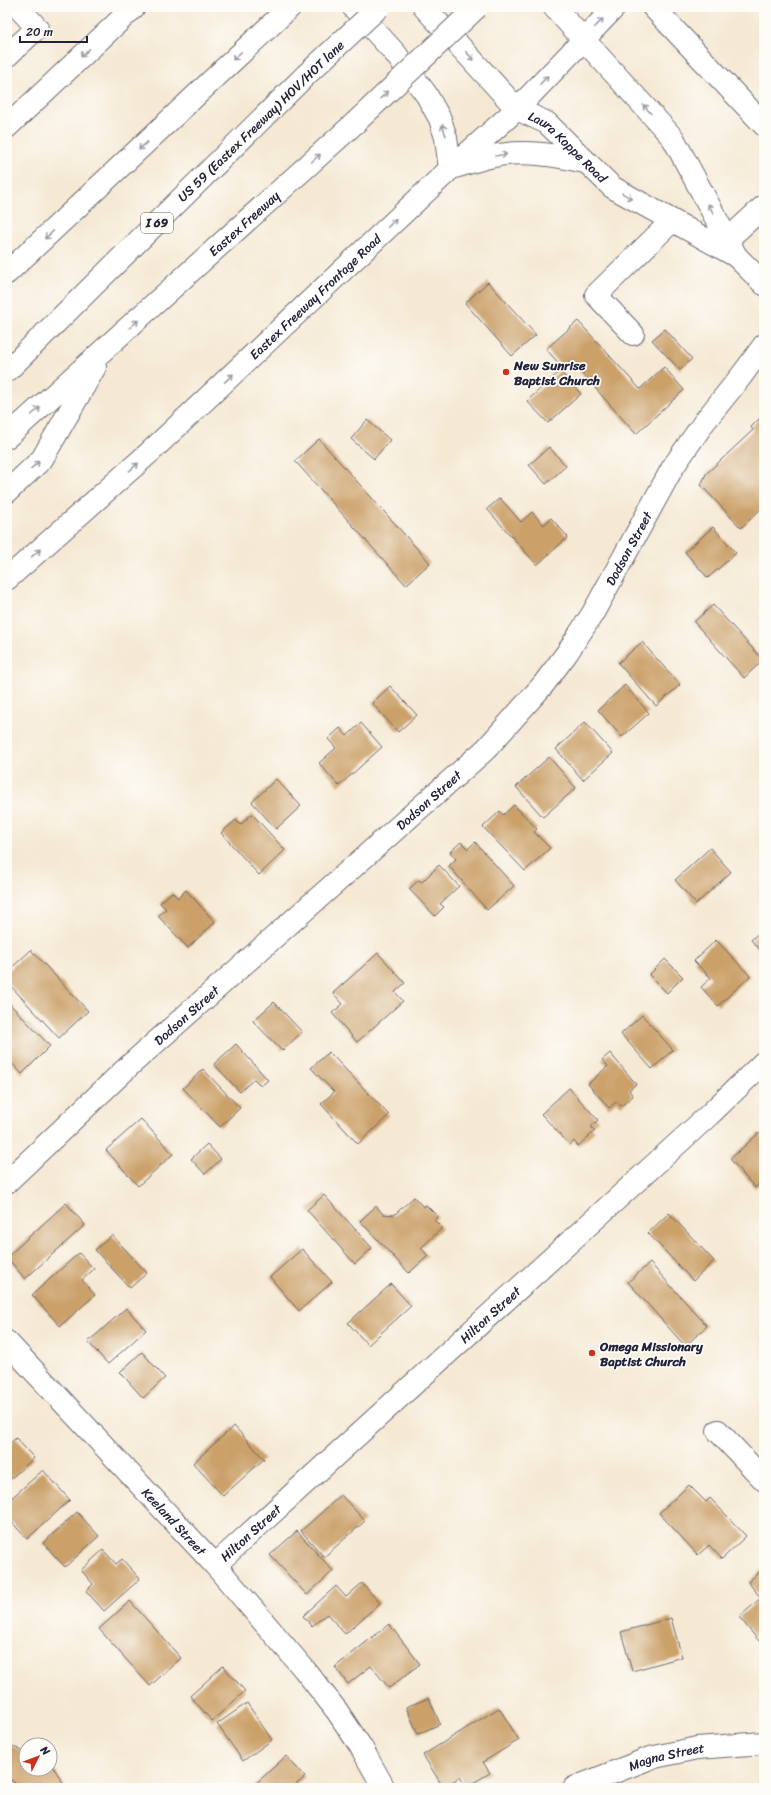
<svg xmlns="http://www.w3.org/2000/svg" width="771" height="1795" font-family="Sriracha,sans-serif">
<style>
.building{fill:#cba069}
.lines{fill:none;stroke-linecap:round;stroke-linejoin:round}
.minor-casing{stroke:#6c6871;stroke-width:24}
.major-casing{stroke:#6c6871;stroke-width:24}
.highway-casing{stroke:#6c6871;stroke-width:24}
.minor{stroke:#fff;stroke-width:22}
.major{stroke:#fff;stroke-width:22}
.highway{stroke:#fff;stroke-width:22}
.highway-bridge-casing{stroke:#6c6871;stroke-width:24;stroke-linecap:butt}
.highway-bridge{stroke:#fff;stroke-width:22}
.oneway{stroke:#9c9ca7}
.poi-dot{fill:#c8321e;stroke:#fdfcf7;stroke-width:1.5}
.labels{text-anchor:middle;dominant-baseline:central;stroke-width:3.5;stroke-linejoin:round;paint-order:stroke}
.shield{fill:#fdfcf7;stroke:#646373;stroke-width:1}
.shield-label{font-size:12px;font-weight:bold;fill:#22223b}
.street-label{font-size:13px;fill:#22223b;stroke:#fdfcf7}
.poi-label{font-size:13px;font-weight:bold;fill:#22223b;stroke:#fdfcf7;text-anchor:start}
</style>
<rect width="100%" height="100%" fill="#fdfcf7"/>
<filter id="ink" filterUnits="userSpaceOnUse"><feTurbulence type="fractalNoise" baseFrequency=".025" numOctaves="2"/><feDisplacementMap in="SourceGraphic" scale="8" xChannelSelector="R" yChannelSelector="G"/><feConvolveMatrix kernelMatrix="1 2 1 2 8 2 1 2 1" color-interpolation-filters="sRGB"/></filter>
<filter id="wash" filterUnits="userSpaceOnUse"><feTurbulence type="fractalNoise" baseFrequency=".012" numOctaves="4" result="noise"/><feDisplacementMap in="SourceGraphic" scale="16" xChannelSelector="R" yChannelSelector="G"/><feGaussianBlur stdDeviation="0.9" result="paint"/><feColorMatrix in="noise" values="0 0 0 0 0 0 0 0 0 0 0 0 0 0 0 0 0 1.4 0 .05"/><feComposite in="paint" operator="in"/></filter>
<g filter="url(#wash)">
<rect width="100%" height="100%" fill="#f5e9d4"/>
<g id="blocks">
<g class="building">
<polygon points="488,282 536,335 512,356 465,303"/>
<polygon points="578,321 640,389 664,367 684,390 636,434 571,361 563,368 546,349"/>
<polygon points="665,329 692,359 680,370 652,340"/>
<polygon points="560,371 581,394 548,423 527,401"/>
<polygon points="761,417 764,421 764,506 741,528 701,485 706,474 753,430 751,427"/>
<polygon points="367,420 390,440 374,459 351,439"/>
<polygon points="319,439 430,563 406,585 295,461"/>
<polygon points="549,447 566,466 546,484 529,465"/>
<polygon points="500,498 521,522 532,512 544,525 551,518 568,537 537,565 487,509"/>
<polygon points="713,527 736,553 708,578 685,552"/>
<polygon points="713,605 763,660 744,678 694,622"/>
<polygon points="642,642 680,685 656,706 618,663"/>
<polygon points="625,685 649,713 622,737 598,710"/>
<polygon points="390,686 417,715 398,732 372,703"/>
<polygon points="585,722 613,753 583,780 556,749"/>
<polygon points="361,723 382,747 339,786 319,763 336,748 328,739 340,728 347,736"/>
<polygon points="549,757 576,788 543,817 516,787"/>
<polygon points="276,779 301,806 276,829 252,802"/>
<polygon points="514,805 537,829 534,832 550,848 525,871 483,827 500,811 503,815"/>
<polygon points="252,814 285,850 259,875 221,833 236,820 240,825"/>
<polygon points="461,842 468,849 475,842 514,886 487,910 449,866 456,859 450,852"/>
<polygon points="710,848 731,872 696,904 675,880"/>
<polygon points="439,865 459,886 440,904 444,907 435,916 409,889 419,880 422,882"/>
<polygon points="186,890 215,922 188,948 158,916 166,909 160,903 172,892 178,898"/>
<polygon points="764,928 764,954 751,940"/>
<polygon points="716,940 750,976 718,1006 701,987 711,978 694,961"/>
<polygon points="31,950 88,1011 59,1038 7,982 7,972"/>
<polygon points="378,953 405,983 395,992 403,1001 357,1042 332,1013 343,1004 333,993"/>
<polygon points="665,959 683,977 667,993 649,975"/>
<polygon points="7,1001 50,1046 22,1074 7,1058"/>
<polygon points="274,1002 302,1032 282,1051 253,1021"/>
<polygon points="642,1015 673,1050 652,1069 621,1034"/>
<polygon points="236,1044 268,1080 261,1086 254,1079 240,1092 214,1064"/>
<polygon points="329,1052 389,1115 358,1144 321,1104 334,1092 311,1068"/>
<polygon points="610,1053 636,1084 629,1090 633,1096 621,1106 617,1101 609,1108 588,1084 608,1066 602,1060"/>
<polygon points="203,1069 240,1108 220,1127 183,1088"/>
<polygon points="569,1088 598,1120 591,1127 595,1131 578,1146 574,1141 570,1145 541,1114"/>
<polygon points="141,1119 173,1154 138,1186 106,1150"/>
<polygon points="759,1133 764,1139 764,1180 755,1188 730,1159"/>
<polygon points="207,1144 221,1159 205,1174 191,1159"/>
<polygon points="324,1195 372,1248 355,1264 307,1210"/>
<polygon points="414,1197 423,1207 426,1205 438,1217 434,1220 442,1228 421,1248 428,1256 409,1273 360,1221 376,1206 383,1214 394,1215"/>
<polygon points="66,1203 85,1225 25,1279 7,1257"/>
<polygon points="669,1213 714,1261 693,1281 648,1233"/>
<polygon points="112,1235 147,1273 130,1288 95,1250"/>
<polygon points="302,1249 332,1282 299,1311 270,1277"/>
<polygon points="79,1253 94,1269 82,1280 95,1295 60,1326 32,1295"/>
<polygon points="650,1263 707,1326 685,1346 628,1282"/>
<polygon points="391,1284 411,1306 368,1345 348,1323"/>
<polygon points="126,1308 146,1330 108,1364 88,1342"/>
<polygon points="142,1352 165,1378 143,1398 120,1372"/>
<polygon points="234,1426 264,1459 223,1496 193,1463"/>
<polygon points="16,1438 34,1458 7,1482 7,1446"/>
<polygon points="43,1470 70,1500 27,1539 7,1517 7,1502"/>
<polygon points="689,1485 706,1502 710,1498 746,1536 722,1559 709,1545 698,1555 659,1513"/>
<polygon points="341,1495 365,1521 324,1557 301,1531"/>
<polygon points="77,1512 99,1536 65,1567 43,1543"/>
<polygon points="297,1531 333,1571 307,1595 270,1555"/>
<polygon points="103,1550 116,1564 122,1559 140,1579 104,1611 86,1591 93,1584 81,1570"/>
<polygon points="764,1568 764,1637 759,1641 739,1617 761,1598 748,1582"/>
<polygon points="362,1583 380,1603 345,1634 327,1614 312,1626 303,1616 336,1586 346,1597"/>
<polygon points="130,1601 181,1658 150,1686 99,1629"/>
<polygon points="671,1618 682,1657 632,1671 621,1632"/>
<polygon points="389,1624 420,1664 389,1688 371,1666 348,1684 335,1667"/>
<polygon points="223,1666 245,1691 212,1721 190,1696"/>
<polygon points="429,1698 440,1724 418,1734 406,1707"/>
<polygon points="247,1703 272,1740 243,1761 217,1724"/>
<polygon points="499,1708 519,1740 483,1762 490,1773 466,1787 460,1777 443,1787 423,1755"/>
<polygon points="10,1745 26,1753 26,1769 50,1769 50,1766 54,1768 66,1788 18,1788 15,1783 7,1778 7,1750"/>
<polygon points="286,1756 305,1777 292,1788 251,1788"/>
</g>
</g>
</g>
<g filter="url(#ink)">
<use href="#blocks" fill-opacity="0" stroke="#6c6871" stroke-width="1"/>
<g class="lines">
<g class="minor-casing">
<g id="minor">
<path id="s1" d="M424,7L517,109L547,123L612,187L736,256L764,284"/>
<polyline points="554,7 673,138 736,256"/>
<polyline points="653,7 764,125"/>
<polyline points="7,56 37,28 18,7"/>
<polyline points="727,240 764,206"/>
<polyline points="633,334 596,295 672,221"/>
<path id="s2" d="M7,1182L129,1066L486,749L543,685L567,653L593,613L673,467L705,421L742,375L764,345"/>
<path id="s3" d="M7,1342L215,1565L304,1669L337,1711L361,1747L384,1788"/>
<polyline points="718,1431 764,1480"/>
<path id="s4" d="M215,1565L709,1115L764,1062"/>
<path id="s5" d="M574,1788L650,1758L697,1748L764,1743"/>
</g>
</g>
<g class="major-casing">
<g id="major">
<polyline points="353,7 395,53 426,94 440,119 446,138 450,169"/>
<polyline points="7,127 134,7"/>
<path d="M455,167C469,163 484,157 499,155C528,150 557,155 585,162"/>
<path id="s6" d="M7,579L150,452L450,169L517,109L615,7"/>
</g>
</g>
<g class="highway-casing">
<g id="highway">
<polyline points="7,273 290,7"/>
<polyline points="7,371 306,75"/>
<path id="s7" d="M7,437L356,122"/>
<polyline points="7,492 42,459 95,367"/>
</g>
</g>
<use href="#minor" class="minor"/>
<use href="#major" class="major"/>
<use href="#highway" class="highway"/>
<g class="highway-bridge-casing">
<g id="highway-bridge">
<polyline points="306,75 379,7"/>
<polyline points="356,122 477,7"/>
</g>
</g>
<use href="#highway-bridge" class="highway-bridge"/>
</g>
<defs><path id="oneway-shaft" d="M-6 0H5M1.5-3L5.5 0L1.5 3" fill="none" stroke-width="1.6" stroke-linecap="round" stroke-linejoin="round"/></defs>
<g class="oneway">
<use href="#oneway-shaft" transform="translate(599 23) rotate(-46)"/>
<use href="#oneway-shaft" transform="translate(85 53) rotate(137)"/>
<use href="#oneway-shaft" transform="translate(237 56) rotate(137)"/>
<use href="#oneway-shaft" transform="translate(470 56) rotate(47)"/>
<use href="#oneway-shaft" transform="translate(544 80) rotate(-46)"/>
<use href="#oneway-shaft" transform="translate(384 95) rotate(-43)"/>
<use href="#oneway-shaft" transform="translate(647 109) rotate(-132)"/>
<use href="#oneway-shaft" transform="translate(444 130) rotate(-108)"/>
<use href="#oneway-shaft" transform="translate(143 146) rotate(137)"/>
<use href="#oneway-shaft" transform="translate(501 155) rotate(-9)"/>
<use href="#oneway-shaft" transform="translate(316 158) rotate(-42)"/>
<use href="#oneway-shaft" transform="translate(627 196) rotate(29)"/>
<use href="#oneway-shaft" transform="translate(711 209) rotate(-118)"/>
<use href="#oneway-shaft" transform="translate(392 223) rotate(-44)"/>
<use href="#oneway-shaft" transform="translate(49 235) rotate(137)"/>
<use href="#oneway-shaft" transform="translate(134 324) rotate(-42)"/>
<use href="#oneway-shaft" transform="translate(229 378) rotate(-43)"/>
<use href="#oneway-shaft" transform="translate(36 411) rotate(-42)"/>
<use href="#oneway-shaft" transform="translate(35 465) rotate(-43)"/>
<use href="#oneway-shaft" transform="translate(134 467) rotate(-41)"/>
<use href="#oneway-shaft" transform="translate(36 553) rotate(-41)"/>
</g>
</g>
<g class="poi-dot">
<circle cx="506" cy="372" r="4"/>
<circle cx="592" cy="1353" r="4"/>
</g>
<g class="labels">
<rect class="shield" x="141" y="213" width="32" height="20" rx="3"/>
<g class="shield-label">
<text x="157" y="223">I 69</text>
</g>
<g class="street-label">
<text transform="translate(261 121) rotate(-44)">US 59 (Eastex Freeway) HOV/HOT lane</text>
<text stroke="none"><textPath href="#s1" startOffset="202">Laura Koppe Road</textPath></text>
<text stroke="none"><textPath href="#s7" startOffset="319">Eastex Freeway</textPath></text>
<text stroke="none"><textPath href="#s6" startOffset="418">Eastex Freeway Frontage Road</textPath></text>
<text stroke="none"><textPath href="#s2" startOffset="893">Dodson Street</textPath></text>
<text stroke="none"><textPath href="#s2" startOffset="569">Dodson Street</textPath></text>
<text stroke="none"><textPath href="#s2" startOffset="245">Dodson Street</textPath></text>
<text stroke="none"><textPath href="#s4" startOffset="372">Hilton Street</textPath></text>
<text stroke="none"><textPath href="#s3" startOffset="245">Keeland Street</textPath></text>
<text stroke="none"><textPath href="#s4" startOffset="48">Hilton Street</textPath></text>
<text stroke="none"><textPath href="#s5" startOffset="98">Magna Street</textPath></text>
</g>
<g class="poi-label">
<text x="514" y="365">New Sunrise<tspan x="514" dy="15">Baptist Church</tspan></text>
<text x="600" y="1346">Omega Missionary<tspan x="600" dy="15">Baptist Church</tspan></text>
</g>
</g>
<rect width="771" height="1795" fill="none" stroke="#fdfcf7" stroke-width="24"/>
<g transform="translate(38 1757) rotate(48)"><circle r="19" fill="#fdfcf7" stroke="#a5a5ac"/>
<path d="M0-3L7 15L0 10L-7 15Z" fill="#c8321e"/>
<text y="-6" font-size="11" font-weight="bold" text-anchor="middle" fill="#22223b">N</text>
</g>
<path d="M20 36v6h67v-6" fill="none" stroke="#22223b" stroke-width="2"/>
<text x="26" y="36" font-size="12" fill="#22223b" stroke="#fdfcf7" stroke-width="3" paint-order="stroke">20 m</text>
</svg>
